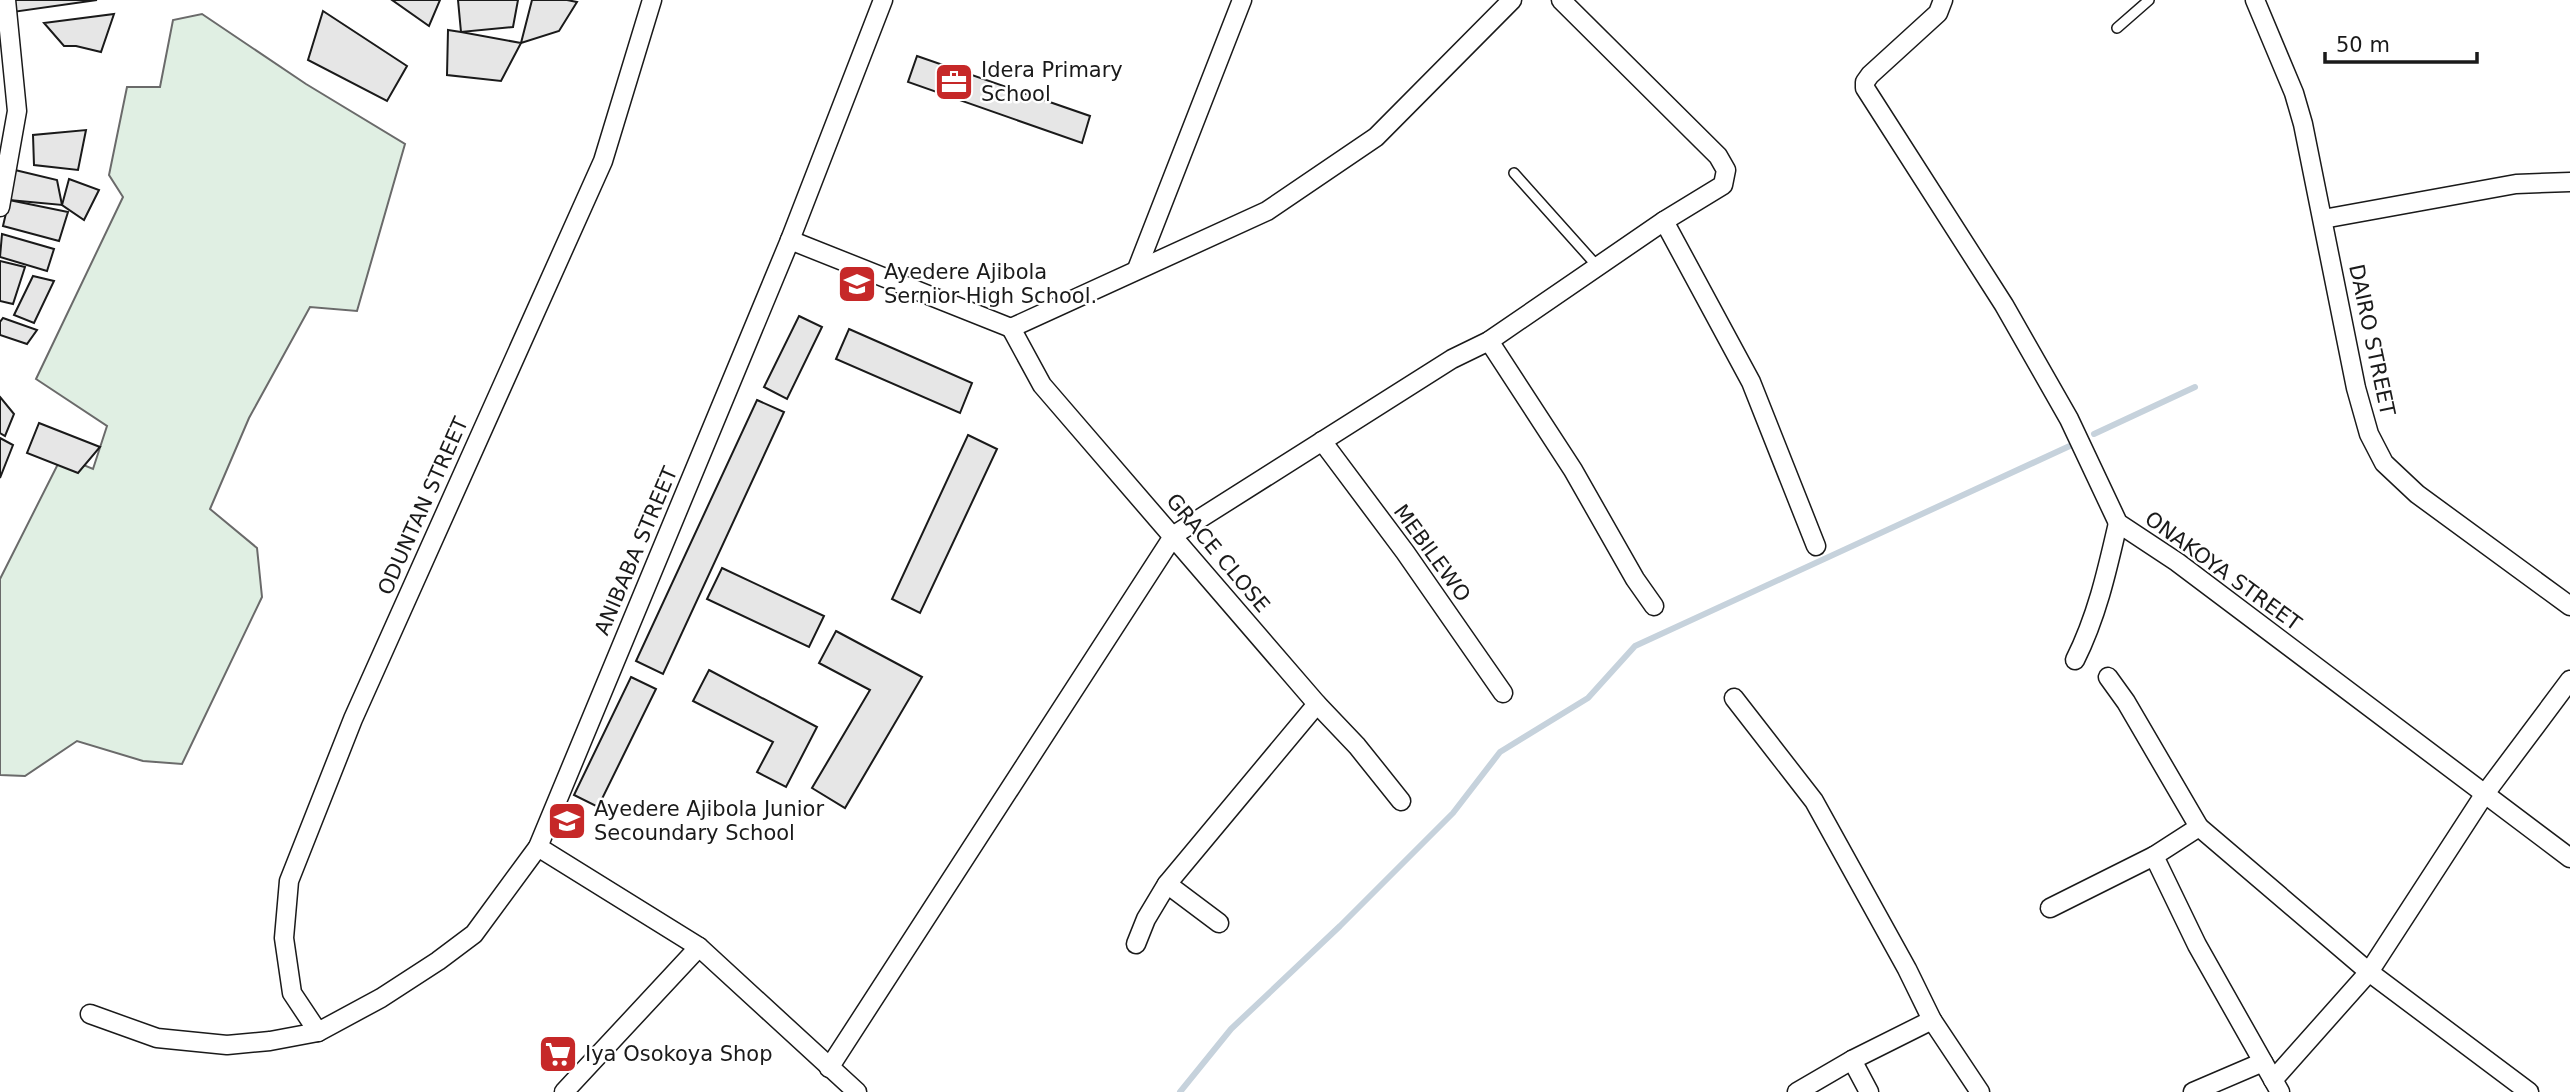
<svg xmlns="http://www.w3.org/2000/svg" width="2570" height="1092" font-family="'DejaVu Sans',sans-serif">
<style>
.green{fill:#e0efe3;stroke:#6a6a6a;stroke-width:2}
.lines{fill:none;stroke-linecap:round;stroke-linejoin:round}
.stream{stroke:#c6d2dc;stroke-width:6}
.building{fill:#e6e6e6;stroke:#1a1a1a;stroke-width:2}
.service-casing{stroke:#1a1a1a;stroke-width:12}
.minor-casing{stroke:#1a1a1a;stroke-width:21}
.service{stroke:#fff;stroke-width:9}
.minor{stroke:#fff;stroke-width:18}
.labels{text-anchor:middle;dominant-baseline:central;stroke-width:5;stroke-linejoin:round;paint-order:stroke}
.poi-label{font-size:21px;fill:#1a1a1a;stroke:#fff;text-anchor:start}
.street-label{font-size:21px;fill:#1a1a1a;stroke:#fff}
</style>
<rect width="100%" height="100%" fill="#fff"/>
<polygon class="green" points="202,14 306,84 405,144 357,311 310,307 249,418 210,509 257,548 262,597 182,764 143,761 77,741 25,776 0,775 0,579 62,456 93,469 107,426 36,379 123,197 109,175 127,87 160,87 173,20"/>
<g class="lines">
<g class="stream">
<polyline points="2094,434 2195,387"/>
<polyline points="1180,1092 1231,1029 1340,926 1453,813 1500,752 1588,698 1635,646 2074,444"/>
</g>
</g>
<g class="building">
<polygon points="10,0 97,0 13,12"/>
<polygon points="392,0 440,0 429,26"/>
<polygon points="458,0 518,0 513,27 461,32"/>
<polygon points="532,0 567,0 577,2 559,31 521,43"/>
<polygon points="323,11 407,66 387,101 308,60"/>
<polygon points="114,14 101,52 76,46 64,46 44,23"/>
<polygon points="448,30 461,32 521,43 501,81 447,75"/>
<polygon points="917,56 1090,116 1082,143 908,82"/>
<polygon points="86,130 78,170 34,165 33,135"/>
<polygon points="15,170 57,180 62,205 9,200"/>
<polygon points="69,179 99,190 84,220 62,205"/>
<polygon points="9,200 68,212 59,241 3,226"/>
<polygon points="2,234 54,249 47,271 0,257"/>
<polygon points="0,261 25,267 13,304 0,301"/>
<polygon points="33,276 54,281 34,323 14,315"/>
<polygon points="799,316 822,327 787,399 764,387"/>
<polygon points="3,318 37,330 27,344 0,335 0,322"/>
<polygon points="849,329 972,383 960,413 836,359"/>
<polygon points="0,397 14,414 5,436 0,433"/>
<polygon points="757,400 784,412 663,674 636,661"/>
<polygon points="39,423 100,447 78,473 27,453"/>
<polygon points="968,435 997,449 920,613 892,599"/>
<polygon points="0,438 13,445 0,478"/>
<polygon points="722,568 824,616 809,647 707,599"/>
<polygon points="836,631 922,677 845,808 812,788 870,690 819,663"/>
<polygon points="709,670 817,727 786,787 757,772 773,742 693,701"/>
<polygon points="631,677 656,689 598,807 574,795"/>
</g>
<g class="lines">
<g class="service-casing">
<g id="service">
<polyline points="2117,28 2149,0"/>
<polyline points="1514,173 1598,267"/>
</g>
</g>
<g class="minor-casing">
<g id="minor">
<polyline points="1943,0 1938,13 1870,75 1865,82 1865,88 2004,305 2069,419 2118,523 2177,562 2570,858"/>
<polyline points="2255,0 2294,93 2303,124 2356,388 2369,434 2384,463 2417,494 2570,606"/>
<polyline points="0,207 17,111 6,0"/>
<polyline points="2323,219 2516,184 2570,182"/>
<polyline points="1664,221 1751,382 1816,546"/>
<polyline points="790,240 1011,328 1267,211 1376,137 1512,0"/>
<polyline points="1137,269 1242,0"/>
<polyline points="1011,328 1042,385 1317,704 1357,746 1401,801"/>
<polyline points="1489,341 1573,470 1635,579 1654,606"/>
<polyline points="1322,441 1405,552 1503,693"/>
<path d="M2075,660C2097,616 2107,571 2118,523"/>
<polyline points="2108,677 2126,702 2199,827 2369,972 2529,1092"/>
<polyline points="1734,698 1814,801 1907,969 1932,1020 1980,1092"/>
<polyline points="2199,827 2154,856 2197,945 2280,1092"/>
<polyline points="538,847 699,947 857,1092"/>
<polyline points="2050,908 2154,856"/>
<polyline points="1219,923 1167,884 1317,704"/>
<polyline points="1136,944 1146,919 1167,884"/>
<polyline points="90,1014 157,1038 227,1045 270,1041 318,1032 381,998 438,961 474,934 538,847 790,240 883,0"/>
<polyline points="318,1032 292,993 284,938 289,881 353,719 603,161 652,0"/>
<polyline points="1852,1060 1869,1092"/>
<polyline points="829,1068 1174,535 1452,359 1489,341 1664,221 1723,185 1726,170 1718,156 1561,0"/>
<polyline points="2273,1080 2369,972 2484,795 2570,680"/>
<polyline points="564,1092 699,947"/>
<polyline points="1797,1092 1852,1060 1932,1020"/>
<polyline points="2193,1092 2263,1062"/>
</g>
</g>
<use href="#service" class="service"/>
<use href="#minor" class="minor"/>
</g>
<defs>
<g id="office-square" transform="scale(2.0125)"><rect x="-9" y="-9" width="18" height="18" rx="4" fill="#c62828" stroke="#fff"/><path d="M-6-3h4V-5.5h4V-3h4V5H-6ZM-1-4.5V-3h2v-1.5ZM-6 0V1H6V0Z" fill="#fff"/></g>
<g id="school-square" transform="scale(2.0125)"><rect x="-9" y="-9" width="18" height="18" rx="4" fill="#c62828" stroke="#fff"/><path d="M0-5L7-2L0 1L-7-2ZM-4 1L0 2.5L4 1V4Q0 6-4 4Z" fill="#fff"/></g>
<g id="supermarket-square" transform="scale(2.0125)"><rect x="-9" y="-9" width="18" height="18" rx="4" fill="#c62828" stroke="#fff"/><path d="M-6-5.5h2.5l.6 2H6L4.5 2H-2.5L-4.4-4H-6ZM-1.5 3.2a1.3 1.3 0 1 0 .1 0ZM3 3.2a1.3 1.3 0 1 0 .1 0Z" fill="#fff"/></g>
</defs>
<g fill-rule="evenodd">
<use href="#office-square" x="954" y="82"/>
<use href="#school-square" x="857" y="284"/>
<use href="#school-square" x="567" y="821"/>
<use href="#supermarket-square" x="558" y="1054"/>
</g>
<g class="labels">
<g class="poi-label">
<text x="981" y="70">Idera Primary<tspan x="981" dy="24">School</tspan></text>
<text x="884" y="272">Ayedere Ajibola<tspan x="884" dy="24">Sernior High School.</tspan></text>
<text x="594" y="809">Ayedere Ajibola Junior<tspan x="594" dy="24">Secoundary School</tspan></text>
<text x="585" y="1054">Iya Osokoya Shop</text>
</g>
<g class="street-label">
<text transform="translate(2372 340) rotate(78)">DAIRO STREET</text>
<text transform="translate(423 506) rotate(-66)">ODUNTAN STREET</text>
<text transform="translate(636 551) rotate(-67)">ANIBABA STREET</text>
<text transform="translate(1218 553) rotate(50)">GRACE CLOSE</text>
<text transform="translate(1432 553) rotate(54)">MEBILEWO</text>
<text transform="translate(2223 571) rotate(36)">ONAKOYA STREET</text>
</g>
</g>
<path d="M2325 52v10h152v-10" fill="none" stroke="#1a1a1a" stroke-width="3.5"/>
<text x="2336" y="52" font-size="21" fill="#1a1a1a" stroke="#ffffff" stroke-width="5" paint-order="stroke">50 m</text>
</svg>
